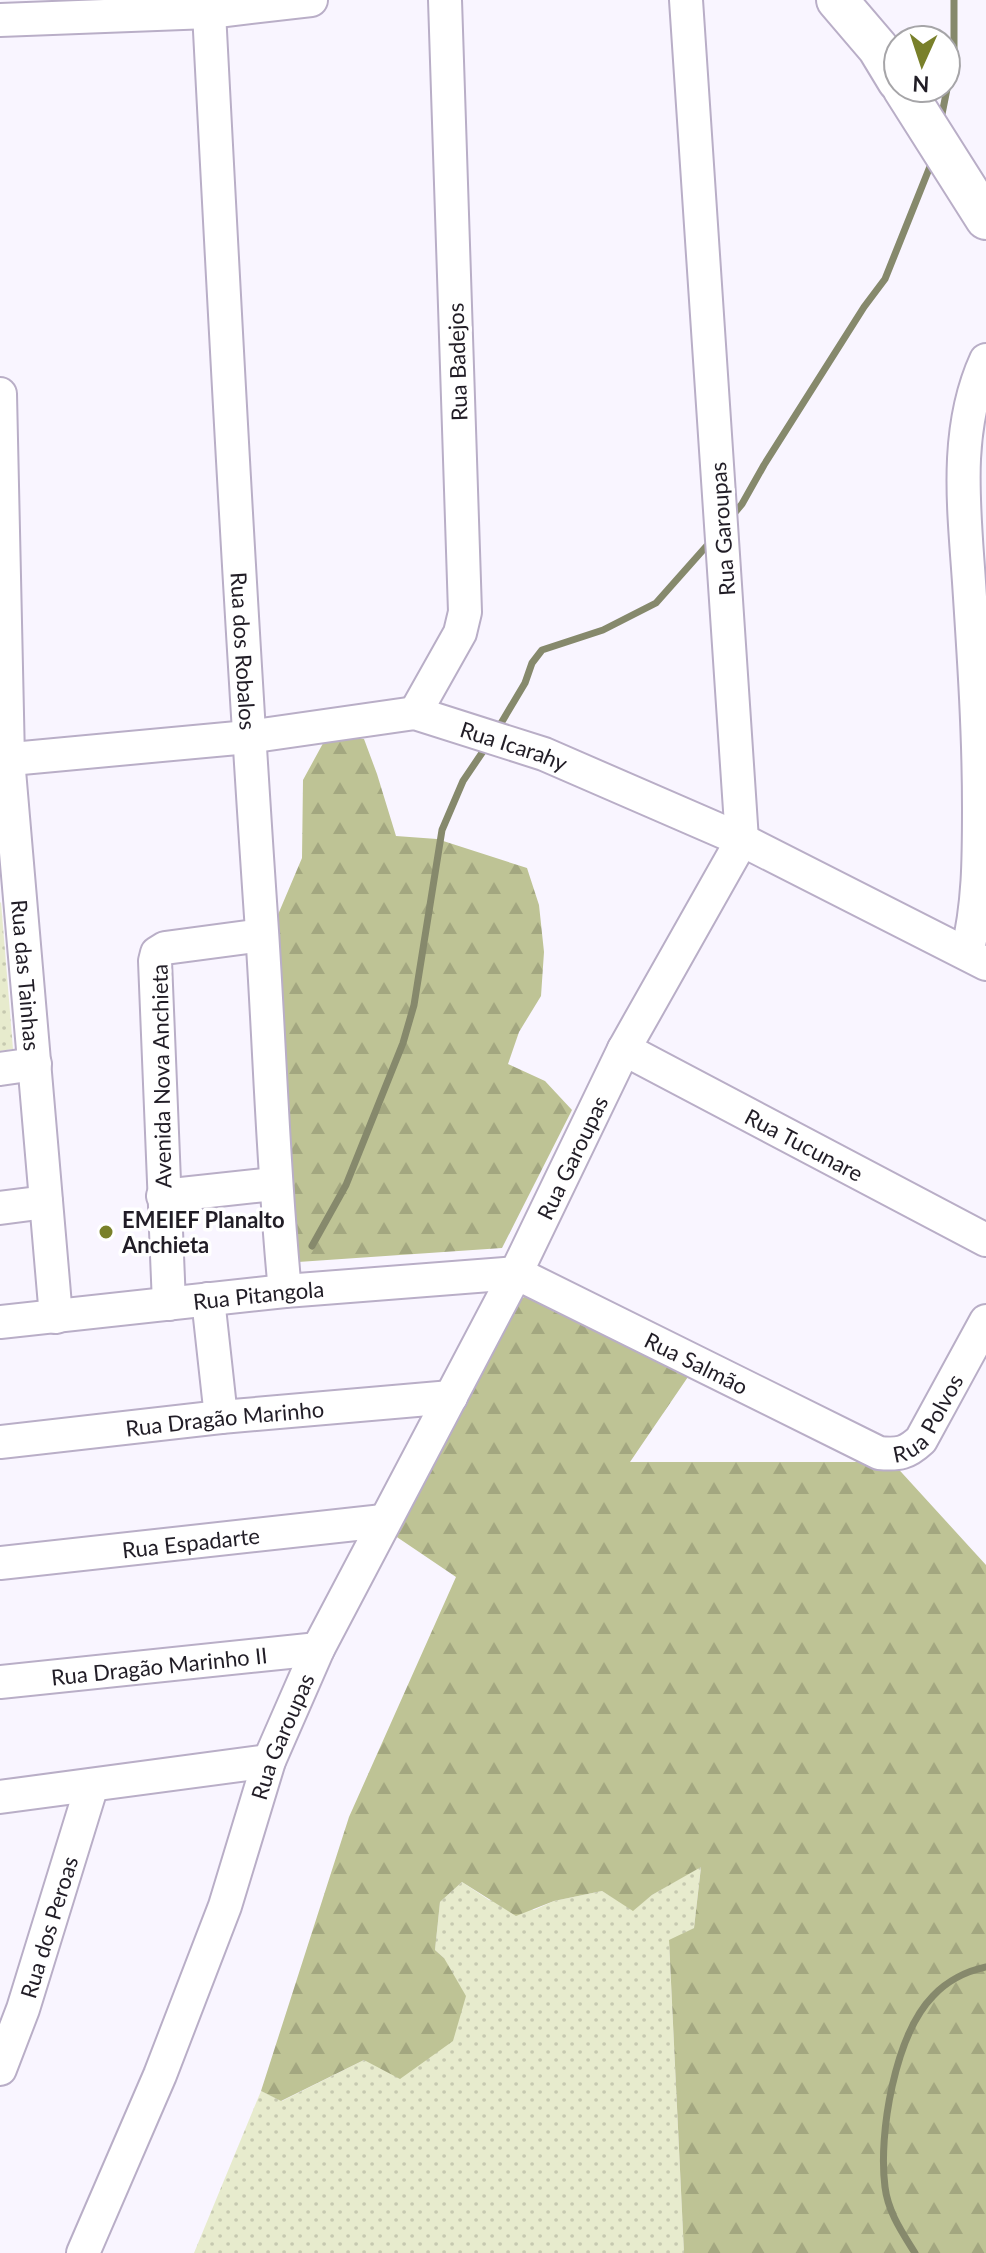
<svg xmlns="http://www.w3.org/2000/svg" width="986" height="2253" font-family="Lato,sans-serif">
<style>
.grass{fill:url(#grass-dots)}
.forest{fill:url(#forest-firs)}
.lines{fill:none;stroke-linecap:round;stroke-linejoin:round}
.stream{stroke:#86896c;stroke-width:7}
.minor-casing{stroke:#b9aec7;stroke-width:36}
.major-casing{stroke:#b9aec7;stroke-width:44}
.minor{stroke:#fff;stroke-width:32}
.major{stroke:#fff;stroke-width:40}
.poi-dot{fill:#79802a;stroke:#fff;stroke-width:3}
.labels{text-anchor:middle;dominant-baseline:central;stroke-width:7;stroke-linejoin:round;paint-order:stroke}
.street-label{font-size:22px;fill:#211d26;stroke:#fff}
.poi-label{font-size:22px;font-weight:bold;fill:#211d26;stroke:#fff;text-anchor:start}
</style>
<defs>
<pattern id="grass-dots" width="8" height="8" patternUnits="userSpaceOnUse" patternTransform="scale(2)"><rect width="8" height="8" fill="#e7ebcd"/><path d="M2 2h.1M6 6h.1" fill="none" stroke="#c6c9b0" stroke-width="1.8" stroke-linecap="round"/></pattern>
<pattern id="forest-firs" width="22" height="20" patternUnits="userSpaceOnUse" patternTransform="scale(2)"><rect width="22" height="20" fill="#bec395"/><path d="M5 1l3.5 6h-7zM16 11l3.5 6h-7z" fill="#a3a780"/></pattern>
</defs>
<rect width="100%" height="100%" fill="#f9f5ff"/>
<g class="grass">
<polygon points="1,902 13,1049 0,1051 0,903"/>
<polygon points="701,1866 694,1928 669,1941 684,2253 194,2253 261,2091 282,2101 364,2060 444,1958 435,1950 440,1902 462,1882 489,1900 534,1910 554,1901 602,1891 633,1910 652,1895"/>
</g>
<g class="forest">
<polygon points="327,736 364,739 377,774 396,836 437,839 527,868 539,905 544,952 541,996 519,1032 508,1064 545,1081 572,1110 502,1248 298,1262 274,924 302,858 303,780"/>
<polygon points="529,1295 692,1371 630,1462 892,1462 986,1565 986,2253 684,2253 669,1940 694,1928 701,1867 652,1895 633,1911 602,1891 554,1901 516,1916 462,1882 440,1902 435,1950 444,1958 466,1996 453,2041 400,2079 364,2060 281,2101 261,2091 349,1817 456,1577 385,1529 507,1305"/>
</g>
<g class="lines">
<g class="stream">
<polyline points="941,119 954,54 954,0"/>
<polyline points="732,516 742,504 764,465 864,307 885,279 933,159"/>
<polyline points="497,730 525,683 532,663 542,650 603,630 656,603 711,541"/>
<polyline points="312,1246 346,1185 403,1043 414,1005 442,830 463,781 488,744"/>
<path d="M915,2253C902,2232 888,2212 885,2187C878,2134 895,2035 933,1996C947,1981 967,1971 986,1967"/>
</g>
<g class="minor-casing">
<g id="minor">
<path id="s1" d="M209,12C225,318 241,625 262,931C270,1051 273,1171 285,1291"/>
<polyline points="0,20 209,12 311,0"/>
<path id="s2" d="M0,394L8,759L56,1317"/>
<polyline points="415,713 460,633 465,612 445,0"/>
<path id="s3" d="M0,760L248,737L415,713L544,754L742,840L986,964"/>
<path d="M967,953C979,905 979,858 979,808C979,732 974,658 969,582C964,508 954,430 986,360"/>
<path id="s4" d="M624,1049L986,1240"/>
<polyline points="0,1069 35,1064"/>
<polyline points="163,1196 274,1184"/>
<polyline points="0,1208 46,1202"/>
<polyline points="208,1299 221,1417"/>
<polyline points="169,1304 155,961 157,953 165,948 262,935"/>
<path id="s5" d="M0,1322L285,1291L516,1273L879,1453C899,1455 907,1453 921,1440L986,1321"/>
<path id="s6" d="M0,1442L221,1417L451,1397"/>
<path id="s7" d="M0,1563L383,1521"/>
<path id="s8" d="M0,1682L318,1649"/>
<polyline points="0,1797 269,1761"/>
<path id="s9" d="M0,2069L23,2009L92,1785"/>
<path id="s10" d="M83,2253L160,2075L225,1906L269,1761L318,1649L516,1273L624,1049L742,840L686,0"/>
</g>
</g>
<g class="major-casing">
<g id="major">
<polyline points="837,0 878,48 898,81"/>
<polyline points="903,88 986,219"/>
</g>
</g>
<use href="#minor" class="minor"/>
<use href="#major" class="major"/>
</g>
<circle class="poi-dot" cx="106" cy="1232" r="8"/>
<g class="labels">
<g class="street-label">
<text transform="translate(457 362) rotate(-92)">Rua Badejos</text>
<text transform="translate(722 529) rotate(-94)">Rua Garoupas</text>
<text stroke="none"><textPath href="#s1" startOffset="640">Rua dos Robalos</textPath></text>
<text stroke="none"><textPath href="#s3" startOffset="522">Rua Icarahy</textPath></text>
<text stroke="none"><textPath href="#s2" startOffset="582">Rua das Tainhas</textPath></text>
<text transform="translate(161 1076) rotate(-91)">Avenida Nova Anchieta</text>
<text stroke="none"><textPath href="#s4" startOffset="204">Rua Tucunare</textPath></text>
<text stroke="none"><textPath href="#s10" startOffset="1202">Rua Garoupas</textPath></text>
<text stroke="none"><textPath href="#s5" startOffset="260">Rua Pitangola</textPath></text>
<text stroke="none"><textPath href="#s5" startOffset="720">Rua Salmão</textPath></text>
<text stroke="none"><textPath href="#s5" startOffset="990">Rua Polvos</textPath></text>
<text stroke="none"><textPath href="#s6" startOffset="226">Rua Dragão Marinho</textPath></text>
<text stroke="none"><textPath href="#s7" startOffset="192">Rua Espadarte</textPath></text>
<text stroke="none"><textPath href="#s8" startOffset="160">Rua Dragão Marinho II</textPath></text>
<text stroke="none"><textPath href="#s10" startOffset="554">Rua Garoupas</textPath></text>
<text stroke="none"><textPath href="#s9" startOffset="150">Rua dos Peroas</textPath></text>
</g>
<g class="poi-label">
<text x="122" y="1219">EMEIEF Planalto<tspan x="122" dy="25">Anchieta</tspan></text>
</g>
</g>
<g transform="translate(922 64) rotate(183)"><circle r="38" fill="#ffffff" stroke="#a6a5a8" stroke-width="2"/>
<path d="M0-6L14 30L0 20L-14 30Z" fill="#79802a"/>
<text y="-12" font-size="22" font-weight="bold" text-anchor="middle" fill="#211d26">N</text>
</g>
</svg>
